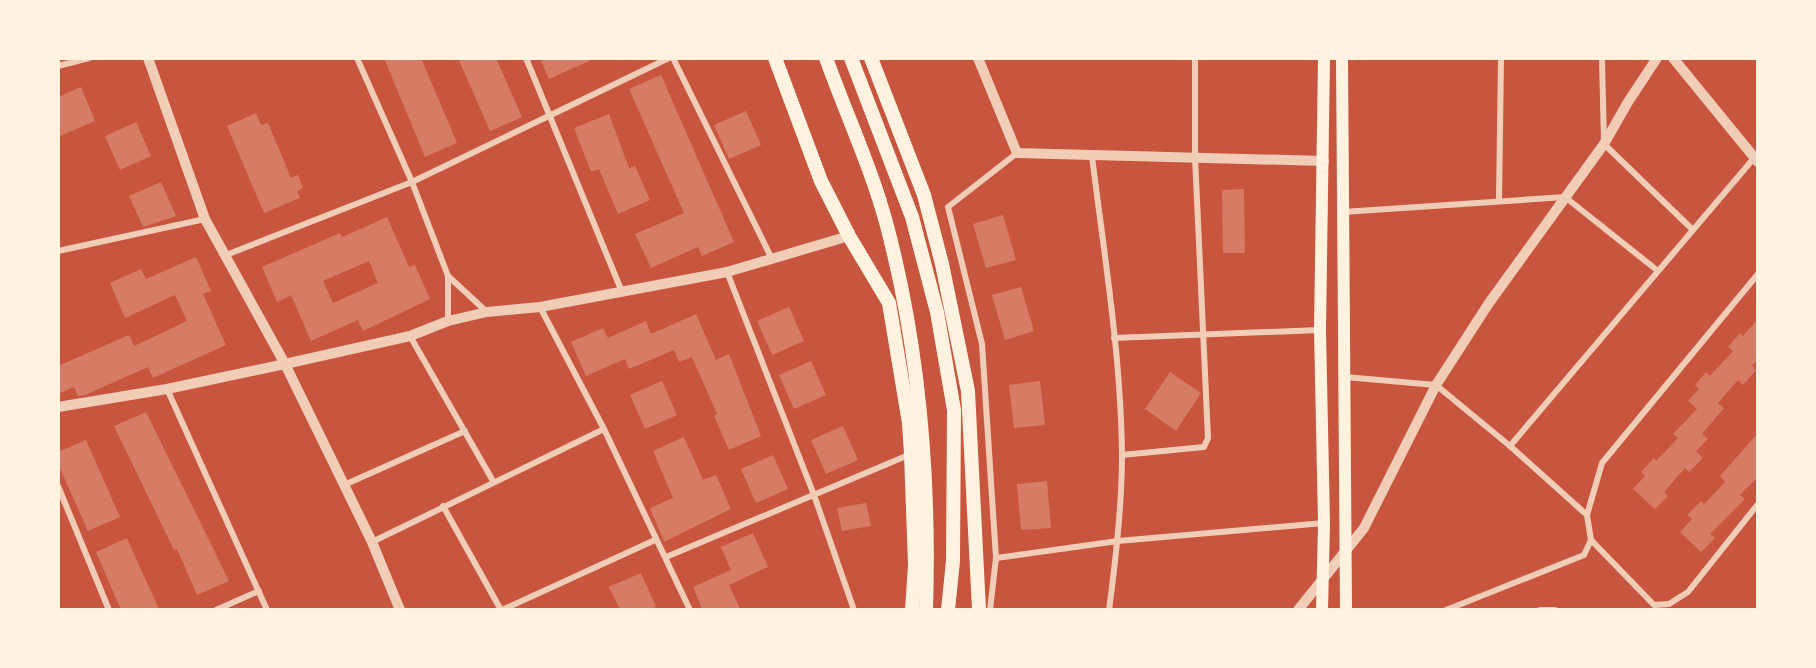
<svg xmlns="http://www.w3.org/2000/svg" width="1816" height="668" font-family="'Noto Serif',serif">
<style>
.building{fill:#d67c66;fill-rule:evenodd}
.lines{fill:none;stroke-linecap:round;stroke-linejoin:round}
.minor{stroke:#f1ccb7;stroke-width:6}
.tertiary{stroke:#f1ccb7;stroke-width:10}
.secondary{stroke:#fff3e0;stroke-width:12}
.primary{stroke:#fff3e0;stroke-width:14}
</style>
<rect width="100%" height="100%" fill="#c8553d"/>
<g class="building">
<polygon points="384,58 421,58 457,143 425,157"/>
<polygon points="458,58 496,58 522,117 490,131"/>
<polygon points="540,58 596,58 549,79"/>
<polygon points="661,75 734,242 702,256 698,247 651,268 635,234 684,213 629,89"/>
<polygon points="81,87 95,121 58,137 58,97"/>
<polygon points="746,111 761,145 729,159 714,125"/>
<polygon points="256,113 261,125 268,123 291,178 298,175 303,188 297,191 300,198 264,213 227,126"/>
<polygon points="609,114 629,168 635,166 650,200 618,214 599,169 591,172 574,128"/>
<polygon points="136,122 151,156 120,170 105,136"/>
<polygon points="161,182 176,216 143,227 129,196"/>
<polygon points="1244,189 1245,253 1223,253 1222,190"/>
<polygon points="1003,215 1016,260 986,268 973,224"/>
<path d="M387,217L409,267L415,265L430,299L363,331L358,320L311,341L291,295L277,302L262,267L340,233L342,237ZM369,261L378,283L333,303L323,281Z"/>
<polygon points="196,257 211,291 203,294 226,345 153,378 148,367 85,395 78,396 74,387 58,394 58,366 129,335 134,346 187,321 175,295 125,318 110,283 141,269 146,279"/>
<polygon points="1021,287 1034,331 1005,340 992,295"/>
<polygon points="789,307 804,341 772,355 757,321"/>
<polygon points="696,314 716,360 729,354 761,436 729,450 714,416 717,414 692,357 679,362 674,350 629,369 625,359 586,376 571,342 603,328 608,338 646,321 651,334"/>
<polygon points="1758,319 1758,359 1752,366 1756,370 1743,385 1738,380 1718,403 1724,408 1702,434 1708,439 1696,451 1703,458 1689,472 1685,468 1664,492 1668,496 1655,509 1633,489 1645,476 1641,472 1654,458 1656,461 1678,438 1673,434 1697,409 1688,401 1699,389 1695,385 1706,372 1710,376 1733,351 1728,347 1740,333 1743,336"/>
<polygon points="811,361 826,395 794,409 779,375"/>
<polygon points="1170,372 1201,393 1176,431 1145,409"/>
<polygon points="662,381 677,415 645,429 630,395"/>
<polygon points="1040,381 1045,425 1014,428 1009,385"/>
<polygon points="146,412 229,581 197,595 177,549 174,550 114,426"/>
<polygon points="843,426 858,460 826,474 811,440"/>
<polygon points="1758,433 1758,477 1740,495 1745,499 1710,534 1715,538 1701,552 1680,532 1692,519 1687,515 1701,501 1704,504 1725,482 1720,476"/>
<polygon points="684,437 703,480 716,475 731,509 664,542 650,508 673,498 653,451"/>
<polygon points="86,440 120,517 88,531 58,464 58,452"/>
<polygon points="773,455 788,489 756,503 741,469"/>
<polygon points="1047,481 1051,528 1021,530 1017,484"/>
<polygon points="866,503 871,526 842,531 837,508"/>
<polygon points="753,533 768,567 729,585 740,609 702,609 693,587 731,570 721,547"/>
<polygon points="127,538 142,572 159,609 121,609 115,596 96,552"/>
<polygon points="641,573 656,607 650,609 620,609 609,587"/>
</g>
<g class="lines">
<g class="minor">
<polyline points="357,58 412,182 448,276 448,321"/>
<polyline points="526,58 622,292"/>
<polyline points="673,58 772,259"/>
<polyline points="1602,58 1604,144 1693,230"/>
<polyline points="58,66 89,58"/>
<path d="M1092,156C1104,254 1121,355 1122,455C1122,507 1116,558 1109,610"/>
<polyline points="1499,200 1501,58"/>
<polyline points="1343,212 1565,197 1658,271"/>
<polyline points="58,251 205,219"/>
<polyline points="226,255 412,182 669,58"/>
<polyline points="727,272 814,495 854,610"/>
<polyline points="448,276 487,312"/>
<polyline points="540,307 604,429 690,610"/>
<polyline points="410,336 493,481"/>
<polyline points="1114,338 1320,330"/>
<polyline points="1345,377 1436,385 1510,446 1587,515"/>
<polyline points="167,389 267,610"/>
<polyline points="1510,446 1754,158"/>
<polyline points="1122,455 1204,447 1208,438 1195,157 1195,58"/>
<polyline points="344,485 465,431"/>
<polyline points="58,486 109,610"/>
<polyline points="443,506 501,610"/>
<polyline points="1591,540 1587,515 1602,463 1758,274"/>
<polyline points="1591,540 1654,605 1669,604 1688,592 1758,504"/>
<polyline points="372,542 604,429"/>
<polyline points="666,557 911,454"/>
<polyline points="996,558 1118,541 1324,523"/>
<polyline points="216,610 259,591"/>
<polyline points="502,610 655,540"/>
<polyline points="990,610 996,558 982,344 948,207 1017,153"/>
<polyline points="1446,610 1584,555 1591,540"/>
<polyline points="1540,610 1555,610"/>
</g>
<g class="tertiary">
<polyline points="148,58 205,219 285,364 372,542 400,610"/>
<polyline points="978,58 1017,153 1324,161"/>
<polyline points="1673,58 1758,162"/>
<polyline points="58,407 167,389 285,364 410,336 448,321 487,312 540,307 727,272 849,236"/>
<polyline points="1298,610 1364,528 1436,385 1489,303 1604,144 1628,102 1657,58"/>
</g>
<g class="secondary">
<polyline points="1342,58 1346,610"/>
<polyline points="1322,610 1324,523 1320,330 1324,58"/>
</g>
<g class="primary">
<polyline points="775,58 821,181 849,236 889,303 909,423 911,454 915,565 912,610"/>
<path d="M826,58C846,114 872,169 887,226C920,351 930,481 926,610"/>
<polyline points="851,58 912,217 937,312 954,410 953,561 948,610"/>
<polyline points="871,58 924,195 942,264 968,391 979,610"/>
</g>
</g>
<rect width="1816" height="668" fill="none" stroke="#fff3e0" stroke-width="120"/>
</svg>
